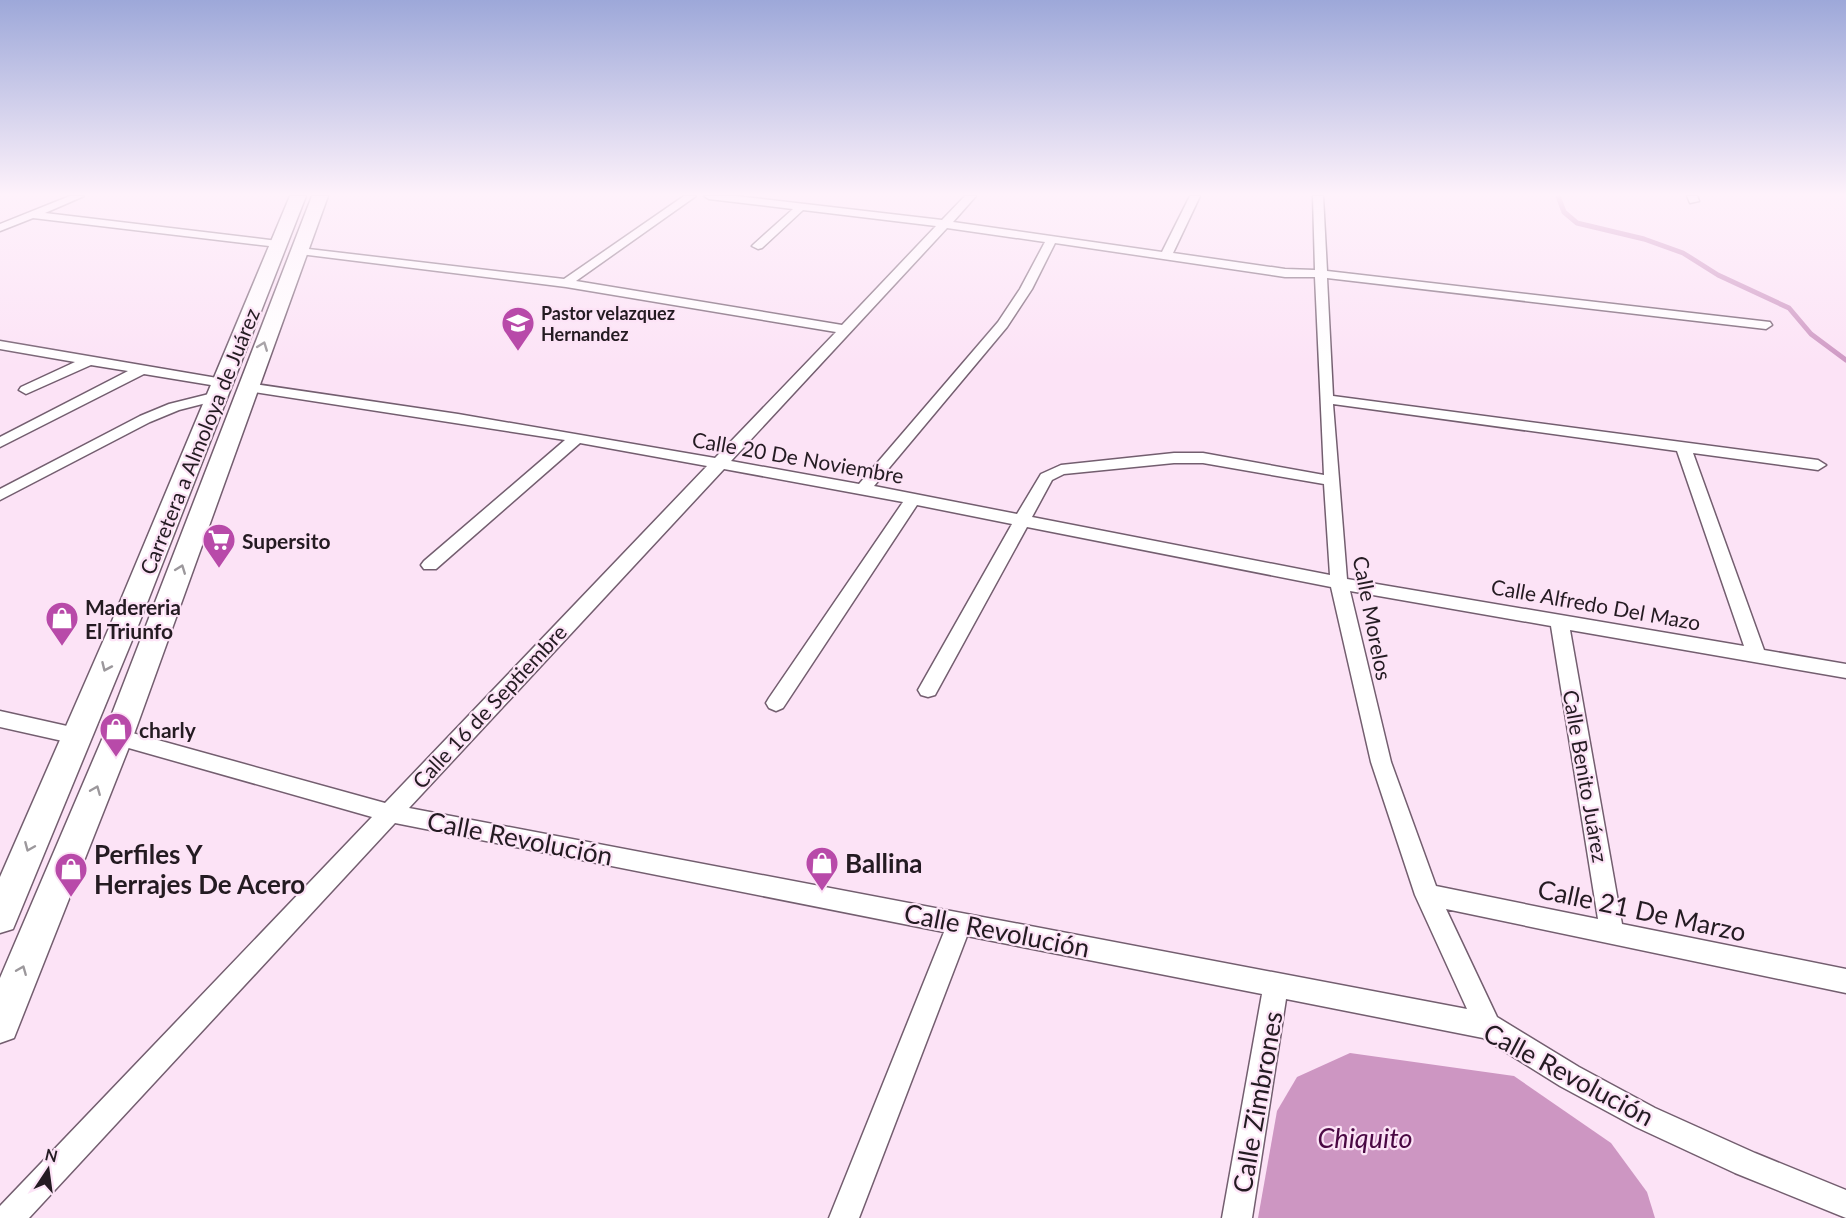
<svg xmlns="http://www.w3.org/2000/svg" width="1846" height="1218" font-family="Lato,sans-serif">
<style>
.water{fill:#cd96c2}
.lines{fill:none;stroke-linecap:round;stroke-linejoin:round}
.stream{stroke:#cd96c2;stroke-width:5}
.minor-casing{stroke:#735e6f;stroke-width:3}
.secondary-casing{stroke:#735e6f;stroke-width:3}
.minor{fill:#fff;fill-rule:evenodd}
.secondary{fill:#fff;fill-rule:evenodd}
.oneway{stroke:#9c989c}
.labels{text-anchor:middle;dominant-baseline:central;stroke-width:4.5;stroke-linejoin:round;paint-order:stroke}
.far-poi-label{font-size:18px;font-weight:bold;fill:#241b22;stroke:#fce3f6;text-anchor:start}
.street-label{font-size:21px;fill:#241b22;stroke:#fce3f6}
.poi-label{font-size:21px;font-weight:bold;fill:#241b22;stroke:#fce3f6;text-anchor:start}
.near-street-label{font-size:26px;fill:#241b22;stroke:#fce3f6}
.near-poi-label{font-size:26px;font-weight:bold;fill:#241b22;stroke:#fce3f6;text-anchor:start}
.near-water-label{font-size:27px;font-style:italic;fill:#4a0843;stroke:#fce3f6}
</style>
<rect width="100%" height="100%" fill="#fce3f6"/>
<polygon class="water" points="1350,1053 1514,1076 1611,1143 1647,1192 1655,1218 1258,1218 1277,1111 1297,1077"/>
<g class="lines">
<polyline class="stream" points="1558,196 1564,212 1577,223 1644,239 1683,253 1718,275 1789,308 1811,334 1846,360"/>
<g class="minor-casing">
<g id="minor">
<polygon points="70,196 84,196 45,213 278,241 284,244 278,247 33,218 0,231 0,224"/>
<path d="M684,196H696L576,281L842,325L936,226L803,210L762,248L758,249L752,246L754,244L793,209L709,199L704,196H736L942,220L965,196H976L953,222L1162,252L1190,196H1200L1173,253L1285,269L1315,270L1313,196H1323L1327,271L1770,322L1772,325L1766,329L1327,278L1333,396L1818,460L1826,465L1818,470L1693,453L1764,650L1846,664V678L1570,630L1622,924L1846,969V993L1446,909L1497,1017L1579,1067L1655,1108L1755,1153L1846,1190V1218L1735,1173L1636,1127L1560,1086L1483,1038L1286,999L1252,1218H1222L1262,994L967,936L859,1218H829L944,932L395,823L29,1218H0V1206L372,817L111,743L108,737L111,731L118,729L385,803L707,466L580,443L436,569H424L421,565L424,561L565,440L248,391L243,390L241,387L243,384L248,383L458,414L715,458L836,332L566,287L300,254L294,251L300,248L564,279ZM947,228L1045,242L1020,289L998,322L859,484L731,461ZM1055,243L1285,277H1315L1324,475L1203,453H1174L1061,465L1041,474L1017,514L874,486L1007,327L1032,289ZM1333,404L1677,451L1744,646L1347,579ZM1174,463H1203L1324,484L1330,575L1032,517L1052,480L1064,474ZM724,469L903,502L769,698L766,703L769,708L776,711L783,708L917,505L1012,524L918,690L921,695L928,697L935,695L1027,527L1331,587L1371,762L1415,895L1467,1009L409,808ZM1350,591L1551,626L1598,919L1436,886L1391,762Z"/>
<polygon points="1687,196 1697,196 1699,201 1690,203"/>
<polygon points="0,341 223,379 230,383 223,387 144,374 0,447 0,437 128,371 91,365 26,394 19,390 21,387 75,362 0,349"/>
<polygon points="217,392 222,393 224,396 222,399 179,410 150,422 0,500 0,489 140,416 169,404"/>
<polygon points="0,711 76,728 83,730 86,736 83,742 76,744 0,727"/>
</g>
</g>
<g class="secondary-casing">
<g id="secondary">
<polygon points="290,196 306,196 140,621 18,917 13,929 0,933 0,877 112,621"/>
<polygon points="312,196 328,196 133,737 14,1038 0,1043 0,978 103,737"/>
</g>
</g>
<use href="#minor" class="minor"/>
<use href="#secondary" class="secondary"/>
</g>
<defs><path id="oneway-chevron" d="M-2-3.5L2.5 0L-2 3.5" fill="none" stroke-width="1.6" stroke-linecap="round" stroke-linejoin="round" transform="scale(1.5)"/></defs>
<g class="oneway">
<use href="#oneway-chevron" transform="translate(263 346) rotate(-69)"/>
<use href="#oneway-chevron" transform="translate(181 569) rotate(-69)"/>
<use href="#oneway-chevron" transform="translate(106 667) rotate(114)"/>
<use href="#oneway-chevron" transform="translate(96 790) rotate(-68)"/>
<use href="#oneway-chevron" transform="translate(29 847) rotate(113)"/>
<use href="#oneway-chevron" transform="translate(22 970) rotate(-68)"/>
</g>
<linearGradient id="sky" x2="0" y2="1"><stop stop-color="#9da8d9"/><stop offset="0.53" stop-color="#fef2fb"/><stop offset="1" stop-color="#fef2fb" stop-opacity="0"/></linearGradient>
<rect width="1846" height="367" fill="url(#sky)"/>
<defs>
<g id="school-pin" transform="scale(1.725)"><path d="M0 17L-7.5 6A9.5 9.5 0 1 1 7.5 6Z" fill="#b84aa9" stroke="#fce3f6"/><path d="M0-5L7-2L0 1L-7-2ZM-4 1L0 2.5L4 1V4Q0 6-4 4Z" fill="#fff"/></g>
<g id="supermarket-pin" transform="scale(1.725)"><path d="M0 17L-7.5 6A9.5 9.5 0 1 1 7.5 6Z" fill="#b84aa9" stroke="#fce3f6"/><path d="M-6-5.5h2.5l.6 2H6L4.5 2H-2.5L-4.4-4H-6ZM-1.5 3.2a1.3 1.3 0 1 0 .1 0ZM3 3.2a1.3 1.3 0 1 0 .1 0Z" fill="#fff"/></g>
<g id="shop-pin" transform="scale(1.725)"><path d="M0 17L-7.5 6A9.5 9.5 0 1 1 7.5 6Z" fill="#b84aa9" stroke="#fce3f6"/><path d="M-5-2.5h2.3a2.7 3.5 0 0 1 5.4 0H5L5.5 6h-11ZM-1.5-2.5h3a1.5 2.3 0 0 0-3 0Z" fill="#fff"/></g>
</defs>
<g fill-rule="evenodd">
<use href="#school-pin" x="518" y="323"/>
<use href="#supermarket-pin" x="219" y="540"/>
<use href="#shop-pin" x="62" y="618"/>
<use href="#shop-pin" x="116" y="729"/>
<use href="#shop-pin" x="822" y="863"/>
<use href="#shop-pin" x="71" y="869"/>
</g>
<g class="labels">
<g class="far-poi-label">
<text x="541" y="313">Pastor velazquez<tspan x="541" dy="21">Hernandez</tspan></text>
</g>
<g class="street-label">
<text transform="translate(199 441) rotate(-68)">Carretera a Almoloya de Juárez</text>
<text transform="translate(798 457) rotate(10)">Calle 20 De Noviembre</text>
<text transform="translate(1596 604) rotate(10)">Calle Alfredo Del Mazo</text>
<text transform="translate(1373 618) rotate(79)">Calle Morelos</text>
<text transform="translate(489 706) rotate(-47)">Calle 16 de Septiembre</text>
<text transform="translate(1586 776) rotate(80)">Calle Benito Juárez</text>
</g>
<g class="poi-label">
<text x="242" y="540">Supersito</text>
<text x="85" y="606">Madereria<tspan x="85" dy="24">El Triunfo</tspan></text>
<text x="139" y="729">charly</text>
</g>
<g class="near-street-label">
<text transform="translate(520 838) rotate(11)">Calle Revolución</text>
<text transform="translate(1642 910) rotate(12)">Calle 21 De Marzo</text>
<text transform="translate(997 930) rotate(11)">Calle Revolución</text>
<text transform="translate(1569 1074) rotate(28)">Calle Revolución</text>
<text transform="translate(1257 1102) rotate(-80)">Calle Zimbrones</text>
</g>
<g class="near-poi-label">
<text x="94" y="854">Perfiles Y<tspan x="94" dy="30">Herrajes De Acero</tspan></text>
<text x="845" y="863">Ballina</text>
</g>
<g class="near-water-label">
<text x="1365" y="1137">Chiquito</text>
</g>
</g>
<g transform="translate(48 1170) rotate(13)" stroke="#fce3f6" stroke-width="4.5" paint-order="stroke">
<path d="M0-4.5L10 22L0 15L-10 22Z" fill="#241b22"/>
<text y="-9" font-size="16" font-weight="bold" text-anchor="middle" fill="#241b22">N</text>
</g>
</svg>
